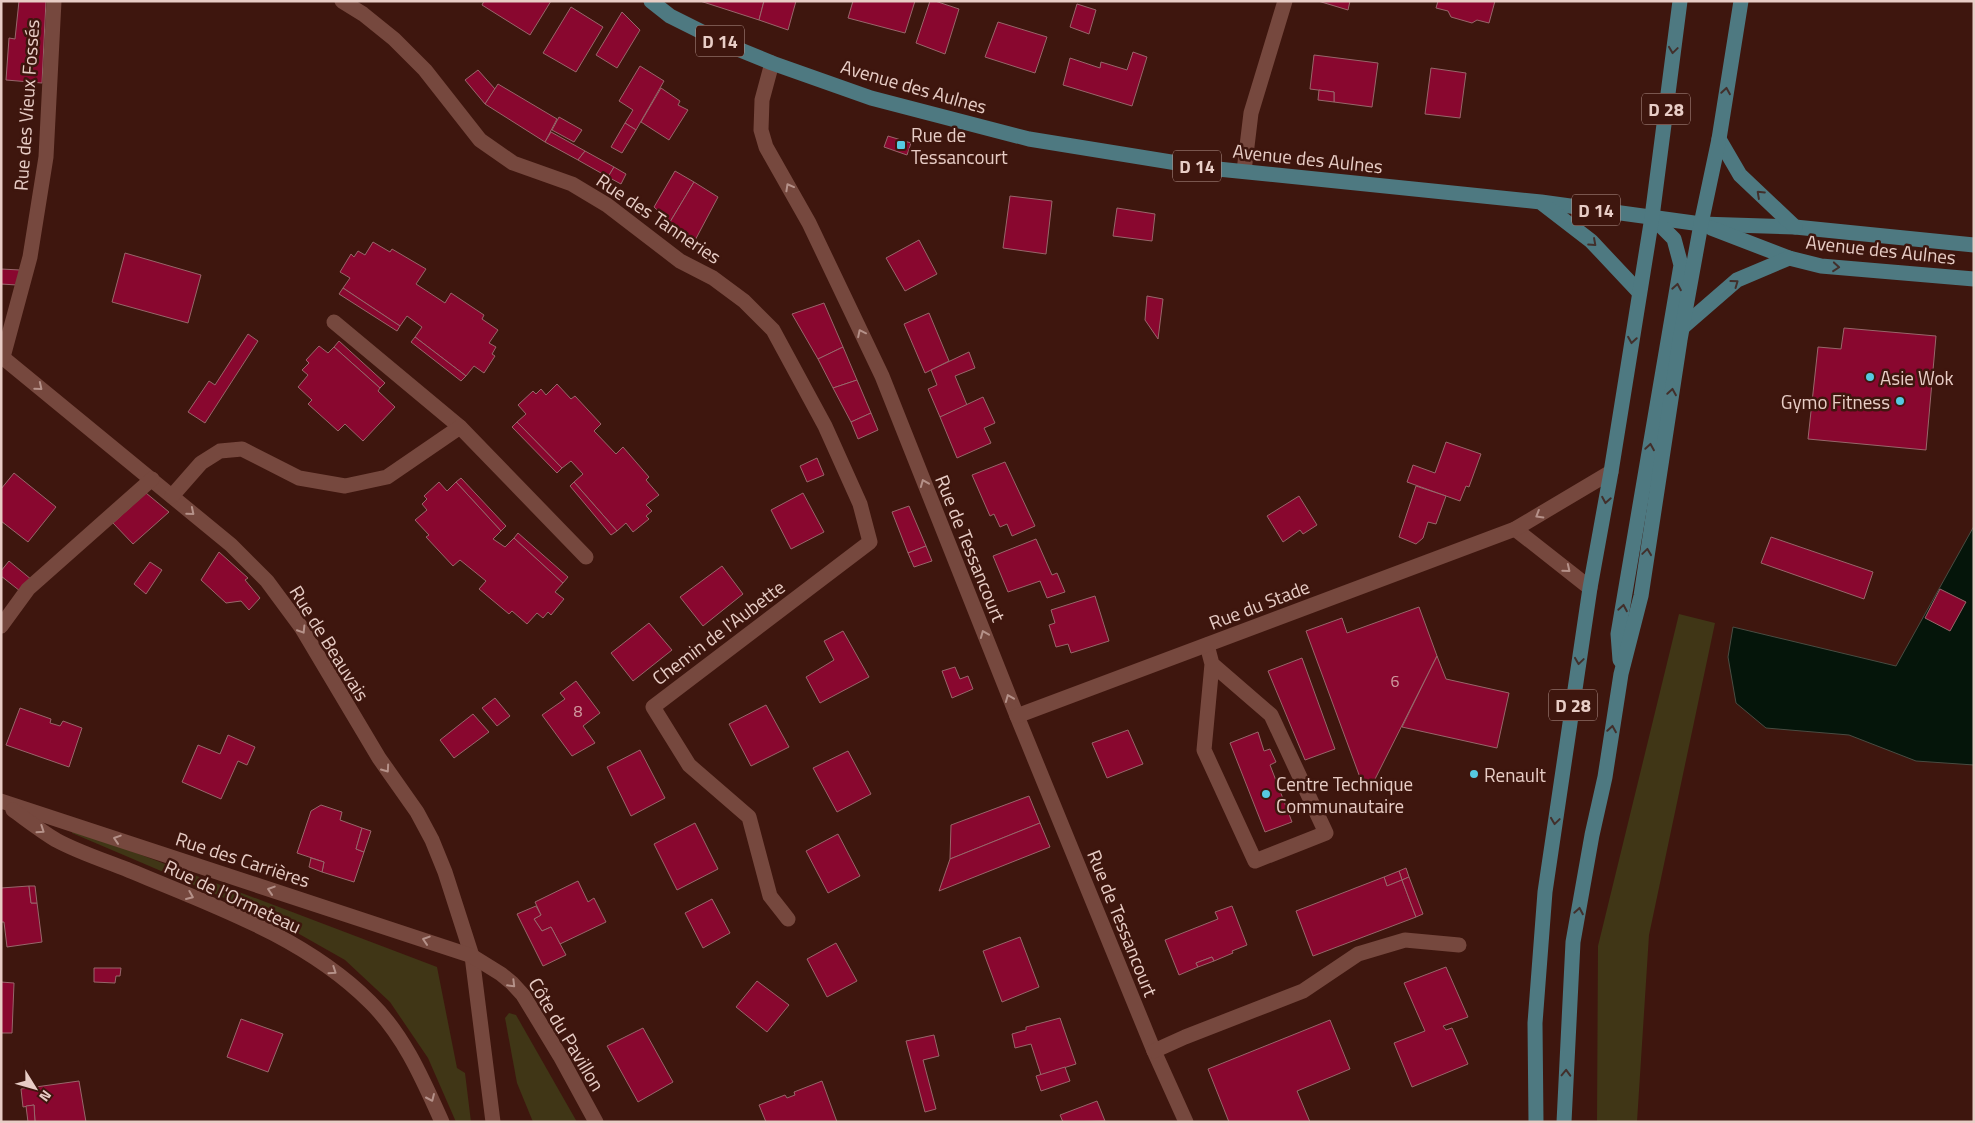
<svg xmlns="http://www.w3.org/2000/svg" width="1975" height="1123" font-family="'Titillium Web',sans-serif">
<style>
.green{fill:#403616}
.water{fill:#05150a;stroke:#494c42}
.building{fill:#89072f;stroke:#98666a}
.lines{fill:none;stroke-linecap:round;stroke-linejoin:round}
.minor{stroke:#76483e;stroke-width:15}
.major{stroke:#4e7981;stroke-width:15}
.oneway{stroke:#422f2b}
.oneway2{stroke:#b59189}
.poi-dot{fill:#56c9e1;stroke:#3e160e;stroke-width:2}
.labels{text-anchor:middle;dominant-baseline:central;stroke-width:5;stroke-linejoin:round;paint-order:stroke}
.number-label{font-size:16px;fill:#d09ca0}
.shield{fill:#3e160e;stroke:#b5968f;stroke-width:1}
.shield-label{font-size:18px;font-weight:bold;fill:#e8cdc6}
.street-label{font-size:19px;fill:#e8cdc6;stroke:#3e160e}
.poi-label{font-size:19px;fill:#e8cdc6;stroke:#3e160e;text-anchor:start}
</style>
<rect width="100%" height="100%" fill="#3e160e"/>
<g class="green">
<polygon points="1679,614 1715,623 1649,935 1637,1122 1597,1122 1598,946"/>
<polygon points="73,829 437,967 457,1068 465,1073 471,1122 456,1122 428,1058 390,1002 345,960 271,918 72,833"/>
<polygon points="509,1013 516,1015 577,1122 533,1122 517,1083 505,1018"/>
</g>
<polygon class="water" points="1974,526 1974,765 1916,761 1849,735 1766,728 1736,703 1728,657 1733,627 1896,666"/>
<g class="building">
<polygon points="19,1 46,1 42,83 6,80 9,38 15,39"/>
<polygon points="484,1 551,1 530,35 482,5"/>
<polygon points="700,1 764,1 759,20"/>
<polygon points="764,1 796,1 788,30 759,20"/>
<polygon points="853,1 915,1 905,33 848,18"/>
<polygon points="930,1 935,1 959,9 945,54 916,43"/>
<polygon points="1318,1 1350,1 1348,10"/>
<polygon points="1438,1 1495,1 1489,23 1477,20 1472,23 1451,17 1448,11 1436,8"/>
<polygon points="1077,4 1096,10 1089,34 1070,27"/>
<polygon points="571,7 603,27 576,72 543,53"/>
<polygon points="622,12 640,30 617,68 596,55"/>
<polygon points="998,22 1047,37 1035,73 985,57"/>
<polygon points="1133,52 1147,57 1132,106 1063,85 1070,58 1100,68 1101,62 1127,70"/>
<polygon points="1314,55 1378,63 1372,107 1334,102 1334,92 1310,89"/>
<polygon points="640,66 664,81 636,130 625,123 633,110 619,101"/>
<polygon points="1431,68 1466,73 1460,118 1425,114"/>
<polygon points="478,70 495,89 485,104 465,80"/>
<polygon points="498,84 557,119 545,142 485,104"/>
<polygon points="661,88 680,101 678,105 688,110 669,140 641,122"/>
<polygon points="1319,90 1334,92 1334,102 1318,100"/>
<polygon points="559,117 582,130 574,142 552,130"/>
<polygon points="625,123 636,130 622,153 611,147"/>
<polygon points="551,132 585,151 578,160 545,142"/>
<polygon points="888,136 911,143 907,155 884,147"/>
<polygon points="585,151 614,167 608,177 578,160"/>
<polygon points="614,167 626,174 621,184 608,177"/>
<polygon points="675,171 694,182 670,222 654,207"/>
<polygon points="694,182 718,197 692,246 670,222"/>
<polygon points="1010,196 1052,201 1046,254 1003,248"/>
<polygon points="1117,208 1155,214 1152,241 1113,236"/>
<polygon points="919,240 937,274 905,291 886,258"/>
<polygon points="373,242 390,252 392,249 426,269 416,284 445,303 451,293 484,315 482,319 498,330 489,343 496,347 492,354 495,356 484,373 474,366 466,376 415,337 422,327 407,316 400,326 343,288 350,278 340,272 351,254 354,257 358,251 365,255"/>
<polygon points="125,253 201,275 188,323 112,302"/>
<polygon points="1,269 20,270 17,285 1,284"/>
<polygon points="343,288 400,326 397,331 339,294"/>
<polygon points="1147,296 1163,299 1158,339 1145,320"/>
<polygon points="824,303 843,347 818,359 792,314"/>
<polygon points="929,313 949,361 925,373 904,324"/>
<polygon points="1844,328 1936,336 1926,450 1808,439 1818,347 1841,349"/>
<polygon points="248,334 258,341 205,423 188,412 209,381 215,385"/>
<polygon points="415,337 466,376 461,381 411,342"/>
<polygon points="339,341 385,383 380,388 334,347"/>
<polygon points="319,346 328,353 334,347 380,388 378,391 395,407 363,441 345,424 338,431 308,404 312,400 298,387 308,375 302,370 309,363 306,360"/>
<polygon points="843,347 857,380 833,388 818,359"/>
<polygon points="969,352 975,368 955,376 967,405 940,417 928,389 937,385 931,370"/>
<polygon points="857,380 871,413 851,422 833,388"/>
<polygon points="557,384 571,399 575,396 601,424 594,431 616,454 623,447 649,477 646,480 659,495 646,505 652,511 646,516 649,519 633,532 626,523 617,531 574,482 583,474 571,461 562,468 517,422 526,414 518,405 533,391 536,394 541,389 546,395"/>
<polygon points="983,397 995,423 984,428 991,443 957,458 940,417"/>
<polygon points="871,413 878,430 858,439 851,422"/>
<polygon points="517,422 562,468 557,473 512,427"/>
<polygon points="1446,442 1481,454 1469,487 1466,486 1460,501 1407,482 1413,465 1435,473"/>
<polygon points="817,458 824,475 807,482 800,466"/>
<polygon points="1005,462 1035,526 1012,536 1007,524 1000,527 994,514 990,516 972,475"/>
<polygon points="14,473 56,507 28,542 1,521 1,489"/>
<polygon points="461,478 506,526 501,531 456,482"/>
<polygon points="439,482 447,491 456,482 501,531 493,539 505,547 514,538 563,583 555,592 564,599 551,615 548,612 543,618 537,613 527,624 512,611 509,614 479,589 486,581 460,560 453,566 426,537 429,535 415,520 427,510 422,504 427,499 424,496"/>
<polygon points="574,482 617,531 611,535 570,486"/>
<polygon points="1416,486 1446,496 1436,524 1428,522 1423,538 1416,544 1399,537"/>
<polygon points="146,493 169,512 133,544 113,523"/>
<polygon points="803,493 824,532 791,549 771,510"/>
<polygon points="1299,496 1317,525 1303,534 1300,530 1283,542 1267,516"/>
<polygon points="909,506 926,546 908,553 892,512"/>
<polygon points="518,533 568,577 563,583 514,538"/>
<polygon points="1771,537 1873,572 1864,599 1761,563"/>
<polygon points="1036,539 1052,575 1057,573 1065,592 1047,598 1040,581 1008,592 993,556"/>
<polygon points="926,546 932,561 914,567 908,553"/>
<polygon points="219,552 248,578 245,580 260,598 249,610 241,601 226,603 201,580"/>
<polygon points="9,561 32,580 20,591 1,576 1,571"/>
<polygon points="150,562 162,570 146,594 134,584"/>
<polygon points="722,566 743,594 703,626 680,597"/>
<polygon points="1940,589 1966,602 1950,631 1925,618"/>
<polygon points="1095,596 1109,641 1071,653 1068,644 1056,647 1049,625 1055,623 1051,610"/>
<polygon points="1419,607 1437,656 1370,789 1365,791 1306,631 1342,618 1347,633"/>
<polygon points="649,623 672,650 633,681 611,653"/>
<polygon points="843,631 869,677 820,703 806,677 834,660 824,641"/>
<polygon points="1437,656 1446,679 1509,693 1497,748 1402,727"/>
<polygon points="1302,658 1335,749 1305,760 1268,671"/>
<polygon points="955,667 960,679 968,676 973,689 952,698 942,671"/>
<polygon points="576,681 600,713 583,726 595,743 572,756 542,715 565,699 560,693"/>
<polygon points="495,698 510,716 497,726 482,708"/>
<polygon points="766,705 789,747 751,766 729,724"/>
<polygon points="20,708 51,719 50,723 60,726 63,721 82,728 69,767 6,745"/>
<polygon points="473,714 489,732 454,758 440,740"/>
<polygon points="1128,730 1143,764 1107,778 1092,743"/>
<polygon points="1258,732 1264,751 1270,749 1276,762 1270,765 1292,822 1265,832 1230,743"/>
<polygon points="228,735 255,747 247,765 238,761 221,799 182,782 198,745 220,754"/>
<polygon points="640,750 665,798 631,816 607,767"/>
<polygon points="848,751 871,794 837,812 813,768"/>
<polygon points="1029,796 1040,823 950,859 951,825"/>
<polygon points="321,805 342,812 340,820 362,828 356,849 364,852 354,882 322,872 324,862 297,853 311,811"/>
<polygon points="695,823 718,869 677,890 654,844"/>
<polygon points="1040,823 1050,847 939,891 950,859"/>
<polygon points="362,828 371,831 364,852 356,849"/>
<polygon points="838,834 860,876 828,893 806,851"/>
<polygon points="311,858 324,862 322,872 309,867"/>
<polygon points="1406,868 1409,877 1402,880 1399,871"/>
<polygon points="1399,871 1402,880 1387,886 1384,877"/>
<polygon points="1384,877 1387,886 1402,880 1416,917 1313,956 1296,911"/>
<polygon points="1409,877 1423,914 1416,917 1402,880"/>
<polygon points="578,881 588,902 594,898 606,922 560,944 551,927 542,931 534,919 541,915 535,902"/>
<polygon points="29,886 31,903 37,903 42,942 7,947 4,922 1,922 1,888"/>
<polygon points="29,886 35,886 37,903 31,903"/>
<polygon points="712,899 730,933 703,948 685,913"/>
<polygon points="536,906 541,915 534,919 542,931 551,927 566,955 543,966 517,914"/>
<polygon points="1232,906 1247,945 1232,951 1233,953 1214,961 1212,957 1196,963 1198,967 1179,975 1165,940 1218,919 1215,912"/>
<polygon points="1020,937 1039,987 1002,1002 983,951"/>
<polygon points="836,943 857,981 827,997 807,959"/>
<polygon points="1212,957 1214,961 1198,967 1196,963"/>
<polygon points="1446,967 1468,1017 1443,1026 1446,1030 1452,1028 1468,1064 1412,1087 1394,1043 1425,1031 1404,983"/>
<polygon points="94,968 121,968 120,976 116,976 115,983 94,982"/>
<polygon points="757,981 789,1005 767,1032 736,1007"/>
<polygon points="1,982 14,983 12,1033 1,1033"/>
<polygon points="1060,1018 1076,1064 1041,1075 1031,1044 1015,1048 1012,1034 1026,1030 1026,1027"/>
<polygon points="241,1019 283,1034 268,1072 227,1057"/>
<polygon points="1330,1020 1350,1069 1297,1091 1310,1122 1229,1122 1208,1069"/>
<polygon points="643,1028 673,1082 638,1102 607,1046"/>
<polygon points="934,1035 939,1056 923,1060 936,1109 925,1112 906,1041"/>
<polygon points="1065,1067 1070,1081 1041,1091 1036,1076"/>
<polygon points="79,1081 86,1122 35,1122 34,1105 23,1107 21,1089"/>
<polygon points="822,1081 837,1122 766,1122 759,1105 785,1095 787,1098 795,1095 794,1092"/>
<polygon points="1097,1101 1105,1121 1063,1122 1060,1115"/>
<polygon points="34,1105 35,1122 28,1122 26,1106"/>
</g>
<g class="lines">
<g class="minor">
<polyline points="342,1 363,14 394,39 425,70 480,140 513,163 572,184 607,205 680,261 713,278 744,301 773,330 825,426 860,504 870,542 653,707 689,765 749,817 770,896 788,919"/>
<polyline points="772,63 762,100 761,130 766,147 809,223 882,376 1017,716 1154,1051 1186,1122"/>
<polyline points="1244,171 1251,113 1285,1"/>
<polyline points="334,322 460,427"/>
<polyline points="1,356 231,545 267,581 301,627 379,758 417,812 432,840 445,872 472,956 493,1122"/>
<polyline points="3,357 30,257 46,157 54,1"/>
<polyline points="172,496 201,463 220,451 242,449 299,478 345,486 387,477 460,427 586,557"/>
<polyline points="1515,529 1590,588"/>
<polyline points="1,626 28,589 152,479"/>
<polyline points="1207,645 1212,664 1271,715 1326,833 1255,861 1204,750 1212,664"/>
<polyline points="1017,716 1515,529 1611,472"/>
<polyline points="1,801 472,956 501,974 512,983 523,995 560,1056 596,1122"/>
<path d="M13,810C27,820 41,831 56,840C78,852 103,860 126,869C211,905 304,936 370,1002C404,1035 423,1080 442,1122"/>
<polyline points="1154,1051 1185,1037 1303,991 1358,954 1405,940 1459,945"/>
</g>
<g class="major">
<polyline points="651,1 670,16 728,45 772,63 871,98 1029,139 1208,168 1541,202 1701,224 1795,227 1974,245"/>
<polyline points="1719,139 1740,175 1795,227"/>
<polyline points="1543,204 1591,241 1639,292"/>
<polyline points="1711,228 1789,258 1821,266 1974,279"/>
<polyline points="1684,326 1737,280 1789,258"/>
<polyline points="1620,660 1618,634 1681,265 1674,239 1652,217"/>
<polyline points="1536,1122 1535,1023 1545,892 1590,588 1611,472 1652,217 1680,1"/>
<polyline points="1564,1122 1573,942 1592,835 1605,777 1621,674 1641,596 1680,340 1701,224 1719,139 1741,1"/>
</g>
</g>
<defs><path id="oneway-chevron" d="M-2-3.5L2.5 0L-2 3.5" fill="none" stroke-width="1.6" stroke-linecap="round" stroke-linejoin="round" transform="scale(1.25)"/></defs>
<g class="oneway">
<use href="#oneway-chevron" transform="translate(1673 50) rotate(98)"/>
<use href="#oneway-chevron" transform="translate(1726 91) rotate(-81)"/>
<use href="#oneway-chevron" transform="translate(1760 194) rotate(-137)"/>
<use href="#oneway-chevron" transform="translate(1593 243) rotate(42)"/>
<use href="#oneway-chevron" transform="translate(1836 267) rotate(5)"/>
<use href="#oneway-chevron" transform="translate(1735 283) rotate(-36)"/>
<use href="#oneway-chevron" transform="translate(1677 287) rotate(-80)"/>
<use href="#oneway-chevron" transform="translate(1632 340) rotate(99)"/>
<use href="#oneway-chevron" transform="translate(1672 392) rotate(-81)"/>
<use href="#oneway-chevron" transform="translate(1650 447) rotate(-81)"/>
<use href="#oneway-chevron" transform="translate(1606 500) rotate(100)"/>
<use href="#oneway-chevron" transform="translate(1647 552) rotate(-82)"/>
<use href="#oneway-chevron" transform="translate(1623 608) rotate(-80)"/>
<use href="#oneway-chevron" transform="translate(1579 661) rotate(98)"/>
<use href="#oneway-chevron" transform="translate(1612 729) rotate(-81)"/>
<use href="#oneway-chevron" transform="translate(1555 821) rotate(98)"/>
<use href="#oneway-chevron" transform="translate(1579 911) rotate(-80)"/>
<use href="#oneway-chevron" transform="translate(1566 1073) rotate(-88)"/>
</g>
<g class="oneway2">
<use href="#oneway-chevron" transform="translate(789 187) rotate(-119)"/>
<use href="#oneway-chevron" transform="translate(861 333) rotate(-116)"/>
<use href="#oneway-chevron" transform="translate(39 387) rotate(39)"/>
<use href="#oneway-chevron" transform="translate(924 483) rotate(-112)"/>
<use href="#oneway-chevron" transform="translate(191 512) rotate(40)"/>
<use href="#oneway-chevron" transform="translate(1539 515) rotate(149)"/>
<use href="#oneway-chevron" transform="translate(1567 569) rotate(39)"/>
<use href="#oneway-chevron" transform="translate(302 630) rotate(58)"/>
<use href="#oneway-chevron" transform="translate(984 634) rotate(-112)"/>
<use href="#oneway-chevron" transform="translate(1009 698) rotate(-112)"/>
<use href="#oneway-chevron" transform="translate(386 769) rotate(55)"/>
<use href="#oneway-chevron" transform="translate(41 830) rotate(34)"/>
<use href="#oneway-chevron" transform="translate(117 839) rotate(-162)"/>
<use href="#oneway-chevron" transform="translate(271 890) rotate(-162)"/>
<use href="#oneway-chevron" transform="translate(190 896) rotate(23)"/>
<use href="#oneway-chevron" transform="translate(426 940) rotate(-162)"/>
<use href="#oneway-chevron" transform="translate(333 971) rotate(34)"/>
<use href="#oneway-chevron" transform="translate(512 984) rotate(45)"/>
<use href="#oneway-chevron" transform="translate(431 1098) rotate(66)"/>
</g>
<g class="poi-dot">
<rect x="896" y="140" width="10" height="10" rx="2.5"/>
<circle cx="1870" cy="377" r="5"/>
<circle cx="1900" cy="401" r="5"/>
<circle cx="1474" cy="774" r="5"/>
<circle cx="1266" cy="794" r="5"/>
</g>
<g class="labels">
<g class="number-label">
<text x="1395" y="681">6</text>
<text x="578" y="711">8</text>
</g>
<g class="shield">
<rect x="696" y="25.5" width="48" height="31" rx="4"/>
<rect x="1642" y="93.5" width="48" height="31" rx="4"/>
<rect x="1173" y="150.5" width="48" height="31" rx="4"/>
<rect x="1572" y="194.5" width="48" height="31" rx="4"/>
<rect x="1549" y="689.5" width="48" height="31" rx="4"/>
</g>
<g class="shield-label">
<text x="720" y="41">D 14</text>
<text x="1666" y="109">D 28</text>
<text x="1197" y="166">D 14</text>
<text x="1596" y="210">D 14</text>
<text x="1573" y="705">D 28</text>
</g>
<g class="street-label">
<text transform="translate(914 86) rotate(16)">Avenue des Aulnes</text>
<text transform="translate(26 105) rotate(-86)">Rue des Vieux Fossés</text>
<text transform="translate(1308 158) rotate(6)">Avenue des Aulnes</text>
<text transform="translate(659 218) rotate(34)">Rue des Tanneries</text>
<text transform="translate(1881 249) rotate(6)">Avenue des Aulnes</text>
<text transform="translate(971 548) rotate(68)">Rue de Tessancourt</text>
<text transform="translate(1259 604) rotate(-21)">Rue du Stade</text>
<text transform="translate(718 632) rotate(-37)">Chemin de l'Aubette</text>
<text transform="translate(330 643) rotate(58)">Rue de Beauvais</text>
<text transform="translate(243 859) rotate(18)">Rue des Carrières</text>
<text transform="translate(233 896) rotate(25)">Rue de l'Ormeteau</text>
<text transform="translate(1123 923) rotate(68)">Rue de Tessancourt</text>
<text transform="translate(567 1034) rotate(59)">Côte du Pavillon</text>
</g>
<g class="poi-label">
<text x="911" y="134">Rue de<tspan x="911" dy="22">Tessancourt</tspan></text>
<text x="1880" y="377">Asie Wok</text>
<text x="1890" y="401" text-anchor="end">Gymo Fitness</text>
<text x="1484" y="774">Renault</text>
<text x="1276" y="783">Centre Technique<tspan x="1276" dy="22">Communautaire</tspan></text>
</g>
</g>
<rect width="1975" height="1123" fill="none" stroke="#e8cdc6" stroke-width="5"/>
<g transform="translate(35 1088) rotate(127)" stroke="#3e160e" stroke-width="4" paint-order="stroke">
<path d="M0-4L9 19L0 12L-9 19Z" fill="#e8cdc6"/>
<text y="-8" font-size="14" font-weight="bold" text-anchor="middle" fill="#e8cdc6">N</text>
</g>
</svg>
